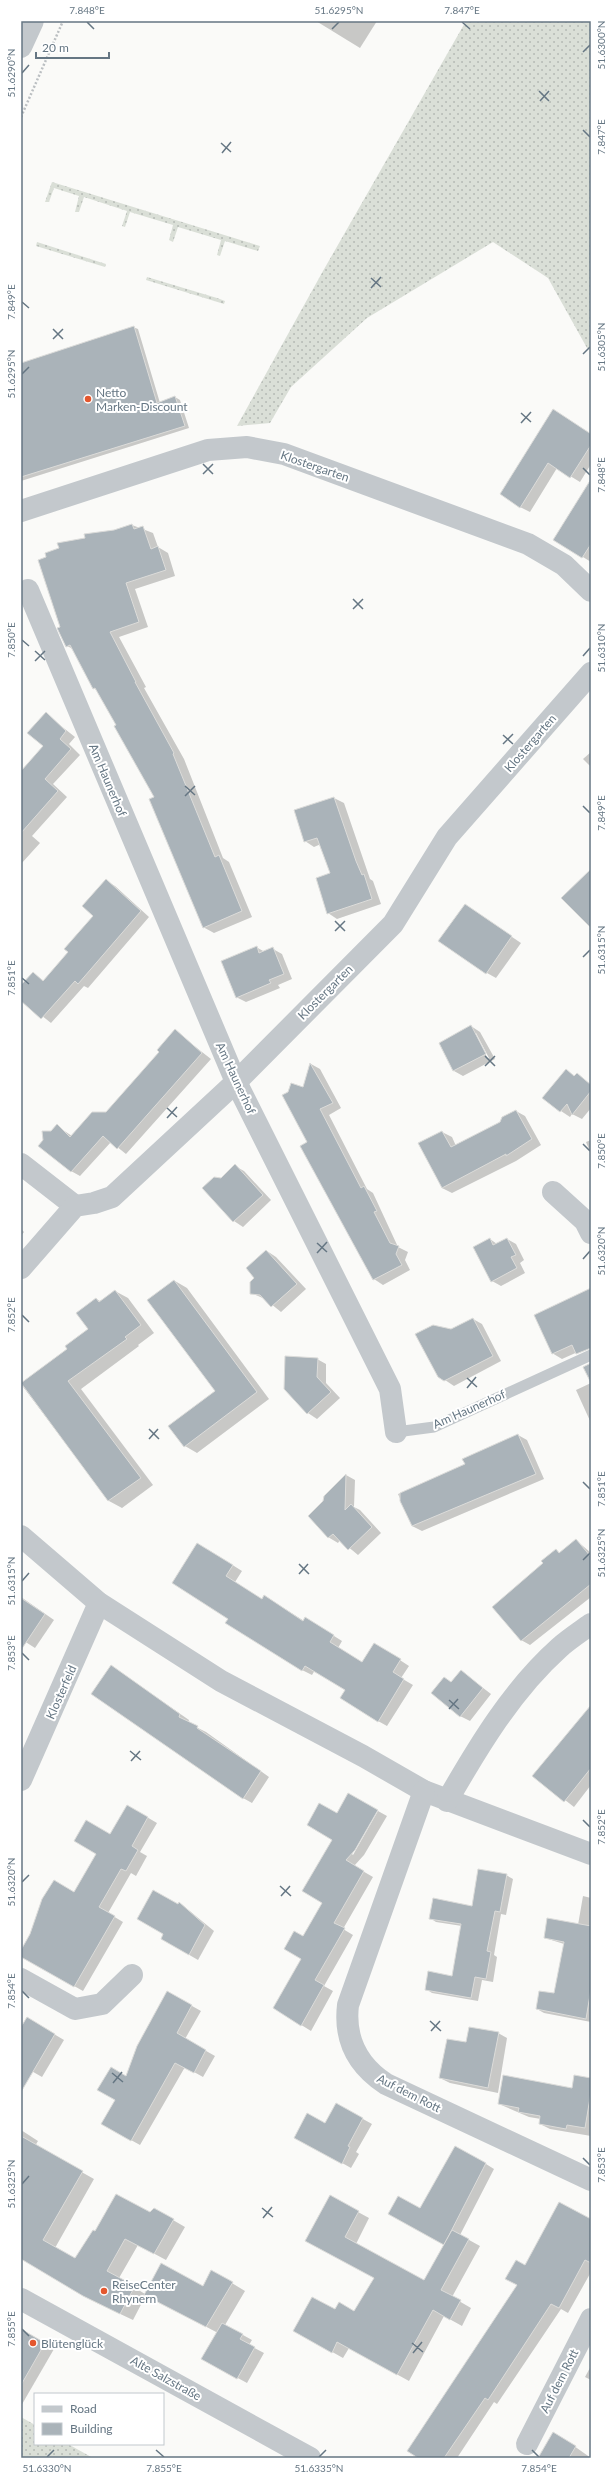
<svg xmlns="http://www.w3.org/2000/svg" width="612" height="2479" font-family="Lato,sans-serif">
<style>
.grass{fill:url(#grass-dots)}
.shadow{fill:#0003;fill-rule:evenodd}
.building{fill:#aab3b9;stroke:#dcdcda}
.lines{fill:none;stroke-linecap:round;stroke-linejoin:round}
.path{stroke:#bbbfc2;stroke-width:2.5;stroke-dasharray:2 2;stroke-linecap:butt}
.lane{stroke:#c3c8cc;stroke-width:11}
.street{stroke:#c3c8cc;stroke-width:22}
.ticks{fill:none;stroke:#657683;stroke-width:1.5}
.poi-dot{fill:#e4572e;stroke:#fff;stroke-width:1.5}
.labels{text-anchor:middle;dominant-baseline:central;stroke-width:4;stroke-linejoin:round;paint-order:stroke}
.poi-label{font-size:12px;fill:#657683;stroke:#fff;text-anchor:start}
.street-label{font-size:12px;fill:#657683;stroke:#fff}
.neatline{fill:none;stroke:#657683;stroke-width:1.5}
.ticks-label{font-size:10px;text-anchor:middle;fill:#657683}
</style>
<defs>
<pattern id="grass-dots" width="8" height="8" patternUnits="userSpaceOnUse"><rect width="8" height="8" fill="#dadfd7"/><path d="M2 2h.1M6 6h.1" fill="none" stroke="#b4b9b4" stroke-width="1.8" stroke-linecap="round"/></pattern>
</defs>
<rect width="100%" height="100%" fill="#fafaf8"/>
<g class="grass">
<polygon points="466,21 591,21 591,350 587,348 548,278 493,242 367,318 291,387 270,423 237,426 323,271"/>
<polygon points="52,182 260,246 258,251 225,241 220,256 217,255 221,240 178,227 173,242 169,240 173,225 130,212 125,227 122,226 127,211 84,197 79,212 75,212 79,196 54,188 49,202 45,202"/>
<polygon points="37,242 106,264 105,267 36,246"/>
<polygon points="147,277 217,298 225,301 224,304 146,280"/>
<polygon points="21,2417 35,2425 35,2444 68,2444 93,2458 21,2458"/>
</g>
<g class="shadow">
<polygon points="316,21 377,21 360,48"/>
<polygon points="133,327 138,329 160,403 175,397 180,400 189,428 21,481 21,364"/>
<polygon points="553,411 591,434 591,464 580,482 557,468 530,512 520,507"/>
<polygon points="591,495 591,562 554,539"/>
<polygon points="132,525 153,533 158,547 168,553 175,576 135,589 148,627 119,637 146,687 144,688 184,759 223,858 229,862 252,917 214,933 203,927 155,797 98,691 94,688 73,649 67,646 87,539"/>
<polygon points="46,714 75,737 69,744 80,755 53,784 67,797 32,836 40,843 21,864 21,773 44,746"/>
<polygon points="591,752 591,767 583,759"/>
<polygon points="334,798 344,803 370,879 373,881 381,904 337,919 328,913 331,874 321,844 314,847 305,841 295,811"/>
<polygon points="106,881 115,886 149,917 88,988 84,986 51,1023 21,999 21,987 33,973 44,981 70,952 95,916"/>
<polygon points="474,911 521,943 496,978 487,973"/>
<polygon points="256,947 265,952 273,949 282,954 292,979 278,985 280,988 246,1002 236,997"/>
<path d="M471,1026L480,1032L495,1059L463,1076L454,1071L440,1043ZM474,1033H476L489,1058L488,1059Z"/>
<polygon points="175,1031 211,1059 126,1154 111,1142 80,1176 71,1171 57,1126 72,1136 106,1113 160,1052"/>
<polygon points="311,1064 320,1069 341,1108 329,1115 367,1189 373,1193 398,1247 408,1252 405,1260 410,1270 383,1285 374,1279 309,1143 304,1088"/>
<polygon points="566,1071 591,1084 591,1108 582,1119 572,1114 570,1117 561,1111"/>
<polygon points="516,1111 525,1116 541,1145 516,1161 452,1193 442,1188 442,1132 452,1137 456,1146 501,1123"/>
<polygon points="591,1140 591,1154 586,1142"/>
<polygon points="235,1166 244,1171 271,1200 243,1227 234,1221 204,1188 221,1179"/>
<polygon points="21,1229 24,1232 21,1236"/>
<polygon points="490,1239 497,1244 507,1239 516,1244 524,1260 520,1263 525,1273 501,1286 492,1281"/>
<polygon points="267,1251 276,1257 306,1289 281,1312 265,1299 251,1293"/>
<polygon points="175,1281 187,1288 269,1399 197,1453 185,1446 217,1391"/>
<polygon points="115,1291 128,1298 154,1333 138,1345 139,1346 81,1389 153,1485 122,1508 109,1501 21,1384 68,1349 89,1329 96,1299 100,1301"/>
<polygon points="591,1291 591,1346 562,1359 552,1353"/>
<polygon points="473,1319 482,1324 501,1361 454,1386 439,1376"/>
<polygon points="317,1359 326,1364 326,1383 340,1398 317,1419 308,1413"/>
<polygon points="591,1383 591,1423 576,1390"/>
<polygon points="518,1435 527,1440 544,1479 422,1531 412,1526 398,1494 466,1465"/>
<polygon points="346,1475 355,1480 354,1507 360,1510 381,1533 358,1555 340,1540 338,1543 328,1537 325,1496"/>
<polygon points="576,1540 591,1553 591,1597 530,1645 521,1640 544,1563 556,1550 560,1553"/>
<polygon points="207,1549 242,1571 235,1582 263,1600 274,1602 304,1621 315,1624 342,1641 338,1648 362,1663 383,1649 409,1666 401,1678 413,1685 387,1726 378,1721 346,1690 315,1670 312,1675 302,1670 229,1619"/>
<polygon points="21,1597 54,1620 35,1648 21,1639"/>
<polygon points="461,1671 491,1694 470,1721 460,1716 444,1678 452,1683"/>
<polygon points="120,1672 189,1720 188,1723 206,1732 269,1777 252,1803 243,1798"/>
<polygon points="591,1707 591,1785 574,1807 533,1775"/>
<polygon points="128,1806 157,1823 140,1852 147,1856 136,1876 131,1873 108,1913 123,1922 83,1991 21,1956 21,1952 75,1893"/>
<polygon points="377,1810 352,1854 353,1855 378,1811 387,1816 364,1855 354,1866 373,1877 343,1929 353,1935 324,1986 333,1991 311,2031 274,2008 302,1958 303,1937 323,1903 337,1814"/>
<polygon points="506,1875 513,1879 506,1915 501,1914 494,1955 497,1957 493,1982 482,1980 478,2001 432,1993 426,1989 453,1977 462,1926 436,1922 430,1918 473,1907"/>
<polygon points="583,1896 591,1898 591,2022 544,2013 537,2009 555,1995 564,1944 545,1938 578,1925"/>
<polygon points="180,1903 214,1931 198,1960 162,1939"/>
<polygon points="167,1992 201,2011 185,2039 215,2056 203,2077 185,2067 140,2145 102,2124 116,2100"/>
<polygon points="27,2018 64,2040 42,2077 21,2065 21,2029"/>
<polygon points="498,2033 507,2038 498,2093 450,2083 440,2078 467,2043"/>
<polygon points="591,2079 591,2136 550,2129 540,2124 541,2119 529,2117 499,2104 573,2089"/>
<polygon points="336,2104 372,2124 356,2152 359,2154 351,2168 296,2137 325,2124"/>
<polygon points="21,2130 38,2141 35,2146 94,2179 55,2248 76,2260 96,2233 151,2214 154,2209 185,2227 166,2260 138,2245 119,2278 145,2294 203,2287 212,2271 245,2291 225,2325 252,2340 249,2345 264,2353 247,2383 203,2359 218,2333 146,2295 133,2320 97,2303 21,2258"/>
<polygon points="486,2164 494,2169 460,2235 480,2246 452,2297 471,2308 462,2326 444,2316 409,2381 349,2348 343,2358 295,2331 335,2311 355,2312 375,2278 318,2247 358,2212 369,2218 356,2244 424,2281 445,2245 421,2210"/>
<polygon points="591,2221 591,2272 568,2313 561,2309 497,2404 494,2402 457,2458 420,2458 518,2285 525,2266"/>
<polygon points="21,2331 54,2349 21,2406"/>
<polygon points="591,2366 591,2380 585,2377"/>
<polygon points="567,2441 591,2458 539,2458"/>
</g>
<g class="building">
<polygon points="134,326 157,403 175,396 185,426 21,477 21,363"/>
<polygon points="553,409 591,434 591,445 570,478 548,463 520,508 500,494"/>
<polygon points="591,479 591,544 582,558 553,540"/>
<polygon points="132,524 134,529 143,526 151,549 158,546 166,570 126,583 139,622 110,632 136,682 135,682 174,753 173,754 215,857 219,855 242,911 203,928 149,799 154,797 114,726 116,725 95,688 93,689 70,645 66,647 57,628 60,627 38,560 46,557 45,553 59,548 57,543 85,538 84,534 114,530"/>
<polygon points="46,712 66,731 60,739 71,749 45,779 58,791 21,833 21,771 43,746 27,733"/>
<polygon points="334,797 356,861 362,875 364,874 372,899 327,914 316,878 330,873 317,838 304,842 294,810"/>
<polygon points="591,869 591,928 561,898"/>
<polygon points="106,879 141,911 78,984 75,981 41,1019 21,1001 21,985 33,972 43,981 68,952 64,949 93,916 82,906"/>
<polygon points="465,904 512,936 486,974 438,941"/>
<polygon points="257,946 259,953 273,947 284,974 269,980 271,983 236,998 221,961"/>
<polygon points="471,1025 486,1054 453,1071 439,1043"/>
<polygon points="175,1029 202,1053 117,1149 103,1136 71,1172 38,1146 43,1140 42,1131 51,1131 57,1124 70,1137 92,1112 106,1112 159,1052 157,1050"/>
<polygon points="310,1063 333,1103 320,1109 361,1188 364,1186 377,1211 374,1212 390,1243 399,1246 396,1254 402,1265 373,1280 300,1146 307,1142 282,1095 288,1092 291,1083 303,1087"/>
<polygon points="566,1069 574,1076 577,1073 591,1085 591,1091 572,1115 567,1104 560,1112 542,1098"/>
<polygon points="516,1110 532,1139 506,1156 506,1154 442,1188 418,1143 442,1131 451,1147 457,1144 500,1122 502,1117"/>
<polygon points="235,1164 263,1195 233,1222 202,1188 214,1177 221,1178"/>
<polygon points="490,1238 493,1245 507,1238 516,1255 511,1257 517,1268 491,1282 473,1247"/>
<polygon points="266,1250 297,1284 271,1307 260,1295 250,1294 250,1282 254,1278 246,1268"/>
<polygon points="174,1280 257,1392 184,1447 168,1426 215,1391 147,1300"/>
<polygon points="591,1288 591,1348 576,1354 572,1345 552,1354 534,1315"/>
<polygon points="115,1290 141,1325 125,1337 127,1339 68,1381 141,1478 108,1501 21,1383 67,1349 65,1346 88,1329 76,1313 96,1298 99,1302"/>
<polygon points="473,1318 493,1356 444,1381 438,1377 415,1334 433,1325 451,1329"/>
<polygon points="285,1356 318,1358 317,1377 331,1392 307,1414 284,1389"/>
<polygon points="591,1363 591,1383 583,1367"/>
<polygon points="518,1434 536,1474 412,1526 400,1501 400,1493 465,1464 462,1459"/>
<polygon points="346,1474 345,1510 351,1504 372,1527 348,1550 333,1534 328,1538 308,1516 323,1501 324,1496"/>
<polygon points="576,1539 591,1557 591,1584 521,1641 492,1607 543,1563 541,1561 556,1549 559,1553"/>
<polygon points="197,1543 233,1565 226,1576 262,1599 264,1595 303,1621 305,1617 334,1635 330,1642 362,1662 374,1643 401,1659 393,1672 404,1679 378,1722 340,1698 345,1690 305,1666 302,1671 225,1623 228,1619 172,1583"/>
<polygon points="21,1598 45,1614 21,1650"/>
<polygon points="111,1665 180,1714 179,1717 198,1726 197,1728 261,1771 243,1799 91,1694"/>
<polygon points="461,1670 483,1688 460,1717 431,1693 444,1677 451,1682"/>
<polygon points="591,1705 591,1768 564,1802 532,1776"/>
<polygon points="348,1793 378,1810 355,1850 346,1860 364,1871 334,1923 345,1928 315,1980 324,1985 301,2026 273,2008 301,1959 284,1949 294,1931 303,1936 322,1903 302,1891 332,1840 307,1825 319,1803 337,1813"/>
<polygon points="127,1805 148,1817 132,1846 138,1850 126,1871 121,1869 99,1907 115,1916 74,1987 21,1957 21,1950 30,1934 42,1899 54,1880 74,1892 96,1854 74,1841 86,1820 110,1834"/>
<polygon points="478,1869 507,1874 500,1912 495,1911 487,1951 491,1952 486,1979 475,1977 471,1998 425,1990 428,1971 452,1976 461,1924 429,1919 433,1898 472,1906"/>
<polygon points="153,1890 178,1904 179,1902 205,1925 189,1955 161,1939 163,1934 137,1919"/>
<polygon points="547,1918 591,1926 591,1989 586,2019 536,2009 539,1991 554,1993 564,1942 544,1938"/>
<polygon points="167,1991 192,2005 177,2033 206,2050 194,2073 175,2063 131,2141 101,2124 115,2100 97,2090 111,2067 126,2076 137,2046"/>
<polygon points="27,2017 55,2034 21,2092 21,2027"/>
<polygon points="469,2027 499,2032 488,2088 439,2078 447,2039 466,2042"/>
<polygon points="503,2075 572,2088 574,2075 591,2078 591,2092 585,2128 567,2125 566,2129 539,2124 540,2116 518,2112 519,2108 498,2104"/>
<polygon points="336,2103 363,2118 348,2146 350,2147 342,2164 294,2138 307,2113 325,2123"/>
<polygon points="21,2136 83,2171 43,2240 75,2258 93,2230 95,2231 116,2194 150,2212 154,2208 174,2219 154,2254 125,2239 107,2271 135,2286 120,2314 83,2296 21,2259"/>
<polygon points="455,2146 486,2163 444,2245 388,2214 398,2196 420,2208"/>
<polygon points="330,2195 359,2211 345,2237 424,2280 452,2230 469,2239 441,2290 461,2300 450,2320 433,2310 397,2375 337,2342 332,2353 293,2331 312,2297 335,2309 339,2302 354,2311 374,2278 305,2241"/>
<polygon points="559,2202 591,2219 591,2263 585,2260 559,2308 551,2304 488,2400 485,2398 444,2458 418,2458 407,2451 517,2285 505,2279 516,2260 525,2265"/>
<polygon points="161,2263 203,2286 211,2270 233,2282 206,2327 144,2295"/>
<polygon points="222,2323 243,2334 240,2339 255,2347 237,2379 201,2359"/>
<polygon points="21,2329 45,2343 21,2385"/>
<polygon points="553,2432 576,2446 569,2458 538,2458"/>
</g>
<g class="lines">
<polyline class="path" points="21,117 63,21"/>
<polyline class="lane" points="396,1432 434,1427 591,1355"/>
<g class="street">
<polyline points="21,47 33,21"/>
<polyline points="21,511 208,450 247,447 284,454 528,544 564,565 591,591"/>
<polyline points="28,590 236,1082 390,1389 396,1432"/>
<polyline points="21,1164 75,1206"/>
<polyline points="553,1192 585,1221 591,1233"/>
<polyline points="21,1268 75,1206 94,1203 112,1197 236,1082 393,924 447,837 591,673"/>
<polyline points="21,1536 99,1603 221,1681 363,1756 424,1791 591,1854"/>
<polyline points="21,1780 99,1603"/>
<path d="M424,1791L348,2005C344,2039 357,2065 386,2084L591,2180"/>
<path d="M447,1801C478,1747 512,1690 559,1648C569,1639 580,1632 591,1624"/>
<polyline points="21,1979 75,2009 102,2004 132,1975"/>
<polyline points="21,2299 310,2458"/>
<polyline points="527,2444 591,2319"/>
</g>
</g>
<path class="ticks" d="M87,22L94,29M462,22L470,29M332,29L339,22M583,52L590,45M22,73L29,65M539,91L549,101M540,101L549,91M583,130L590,137M221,143L231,152M222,153L231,142M371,278L381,287M371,288L381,277M22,302L29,308M53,329L63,339M53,339L63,329M583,354L590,347M22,374L29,367M521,413L531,422M521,423L531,412M203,464L213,474M583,468L590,475M203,474L213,464M353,599L363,609M353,609L363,599M22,640L29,646M35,651L45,660M583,656L590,648M35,661L45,651M503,735L513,744M503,744L513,734M185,786L195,795M185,796L195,786M583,806L590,813M335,921L345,931M335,931L345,921M583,957L590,950M22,978L29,984M485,1056L495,1066M485,1066L495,1056M167,1108L177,1117M167,1118L177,1107M583,1144L590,1151M317,1243L327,1252M317,1253L327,1242M583,1259L590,1251M22,1315L29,1322M467,1378L477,1387M467,1388L476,1377M149,1429L159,1439M149,1439L158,1429M583,1482L590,1489M583,1560L590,1553M299,1564L309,1574M299,1574L308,1564M22,1581L29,1573M22,1653L29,1660M449,1700L459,1709M449,1709L458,1699M130,1751L141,1760M131,1761L140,1751M583,1820L590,1827M22,1882L29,1875M280,1886L291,1896M281,1896L290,1886M22,1991L29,1998M430,2021L441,2031M431,2031L440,2021M112,2073L123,2082M113,2083L122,2072M583,2158L590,2165M22,2184L29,2176M262,2208L273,2217M263,2218L272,2207M22,2329L29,2336M412,2343L423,2352M413,2353L422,2342M156,2450L164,2457M532,2450L539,2457M47,2457L54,2450M319,2457L326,2450"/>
<g class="poi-dot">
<circle cx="88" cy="399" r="4"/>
<circle cx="104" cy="2291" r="4"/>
<circle cx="33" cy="2343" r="4"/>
</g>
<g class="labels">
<g class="poi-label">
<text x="96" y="392">Netto<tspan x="96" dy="14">Marken-Discount</tspan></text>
<text x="112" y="2284">ReiseCenter<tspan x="112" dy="14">Rhynern</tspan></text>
<text x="41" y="2343">Blütenglück</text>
</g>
<g class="street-label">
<text transform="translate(315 466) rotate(19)">Klostergarten</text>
<text transform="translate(530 743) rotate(-49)">Klostergarten</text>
<text transform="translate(108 780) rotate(67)">Am Haunerhof</text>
<text transform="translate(325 992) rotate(-45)">Klostergarten</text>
<text transform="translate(236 1078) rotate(65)">Am Haunerhof</text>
<text transform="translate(469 1409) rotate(-24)">Am Haunerhof</text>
<text transform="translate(61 1692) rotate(-66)">Klosterfeld</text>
<text transform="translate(409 2093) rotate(27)">Auf dem Rott</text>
<text transform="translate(166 2378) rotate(29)">Alte Salzstraße</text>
<text transform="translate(559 2381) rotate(-63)">Auf dem Rott</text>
</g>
</g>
<rect width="612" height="2479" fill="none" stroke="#ffffff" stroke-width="44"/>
<rect x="34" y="2393" width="130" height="52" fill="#ffffff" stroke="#c1c8cd"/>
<rect x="42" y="2406" width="20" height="6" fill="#c3c8cc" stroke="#c1c8cd"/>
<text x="70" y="2413" font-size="12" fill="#657683">Road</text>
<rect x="42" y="2423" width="20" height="12" fill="#aab3b9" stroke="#c1c8cd"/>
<text x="70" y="2433" font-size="12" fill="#657683">Building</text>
<path d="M36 52v6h73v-6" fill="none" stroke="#657683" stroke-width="2"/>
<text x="42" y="52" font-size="12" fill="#657683" stroke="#ffffff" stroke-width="3" paint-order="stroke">20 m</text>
<rect x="22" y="22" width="568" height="2435" class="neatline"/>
<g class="ticks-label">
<text x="87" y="14">7.848°E</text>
<text x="339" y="14">51.6295°N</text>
<text x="462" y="14">7.847°E</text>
<text transform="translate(601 45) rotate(-90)" y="4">51.6300°N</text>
<text transform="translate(11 73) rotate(-90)" y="4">51.6290°N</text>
<text transform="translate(601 137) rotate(-90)" y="4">7.847°E</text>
<text transform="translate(11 302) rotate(-90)" y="4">7.849°E</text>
<text transform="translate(601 347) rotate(-90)" y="4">51.6305°N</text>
<text transform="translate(11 374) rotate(-90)" y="4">51.6295°N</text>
<text transform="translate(601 475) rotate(-90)" y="4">7.848°E</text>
<text transform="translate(11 640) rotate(-90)" y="4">7.850°E</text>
<text transform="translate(601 648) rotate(-90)" y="4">51.6310°N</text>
<text transform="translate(601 813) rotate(-90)" y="4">7.849°E</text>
<text transform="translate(601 950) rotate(-90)" y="4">51.6315°N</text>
<text transform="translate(11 978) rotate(-90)" y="4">7.851°E</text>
<text transform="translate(601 1151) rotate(-90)" y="4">7.850°E</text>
<text transform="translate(601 1251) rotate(-90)" y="4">51.6320°N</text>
<text transform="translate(11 1315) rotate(-90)" y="4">7.852°E</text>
<text transform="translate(601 1489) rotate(-90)" y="4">7.851°E</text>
<text transform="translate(601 1553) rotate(-90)" y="4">51.6325°N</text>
<text transform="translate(11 1581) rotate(-90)" y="4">51.6315°N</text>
<text transform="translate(11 1653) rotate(-90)" y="4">7.853°E</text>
<text transform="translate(601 1827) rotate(-90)" y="4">7.852°E</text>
<text transform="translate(11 1882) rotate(-90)" y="4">51.6320°N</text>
<text transform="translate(11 1991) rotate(-90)" y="4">7.854°E</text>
<text transform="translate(601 2165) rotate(-90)" y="4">7.853°E</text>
<text transform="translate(11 2184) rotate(-90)" y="4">51.6325°N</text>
<text transform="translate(11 2329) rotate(-90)" y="4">7.855°E</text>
<text x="47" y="2472">51.6330°N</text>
<text x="164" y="2472">7.855°E</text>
<text x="319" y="2472">51.6335°N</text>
<text x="539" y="2472">7.854°E</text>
</g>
</svg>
